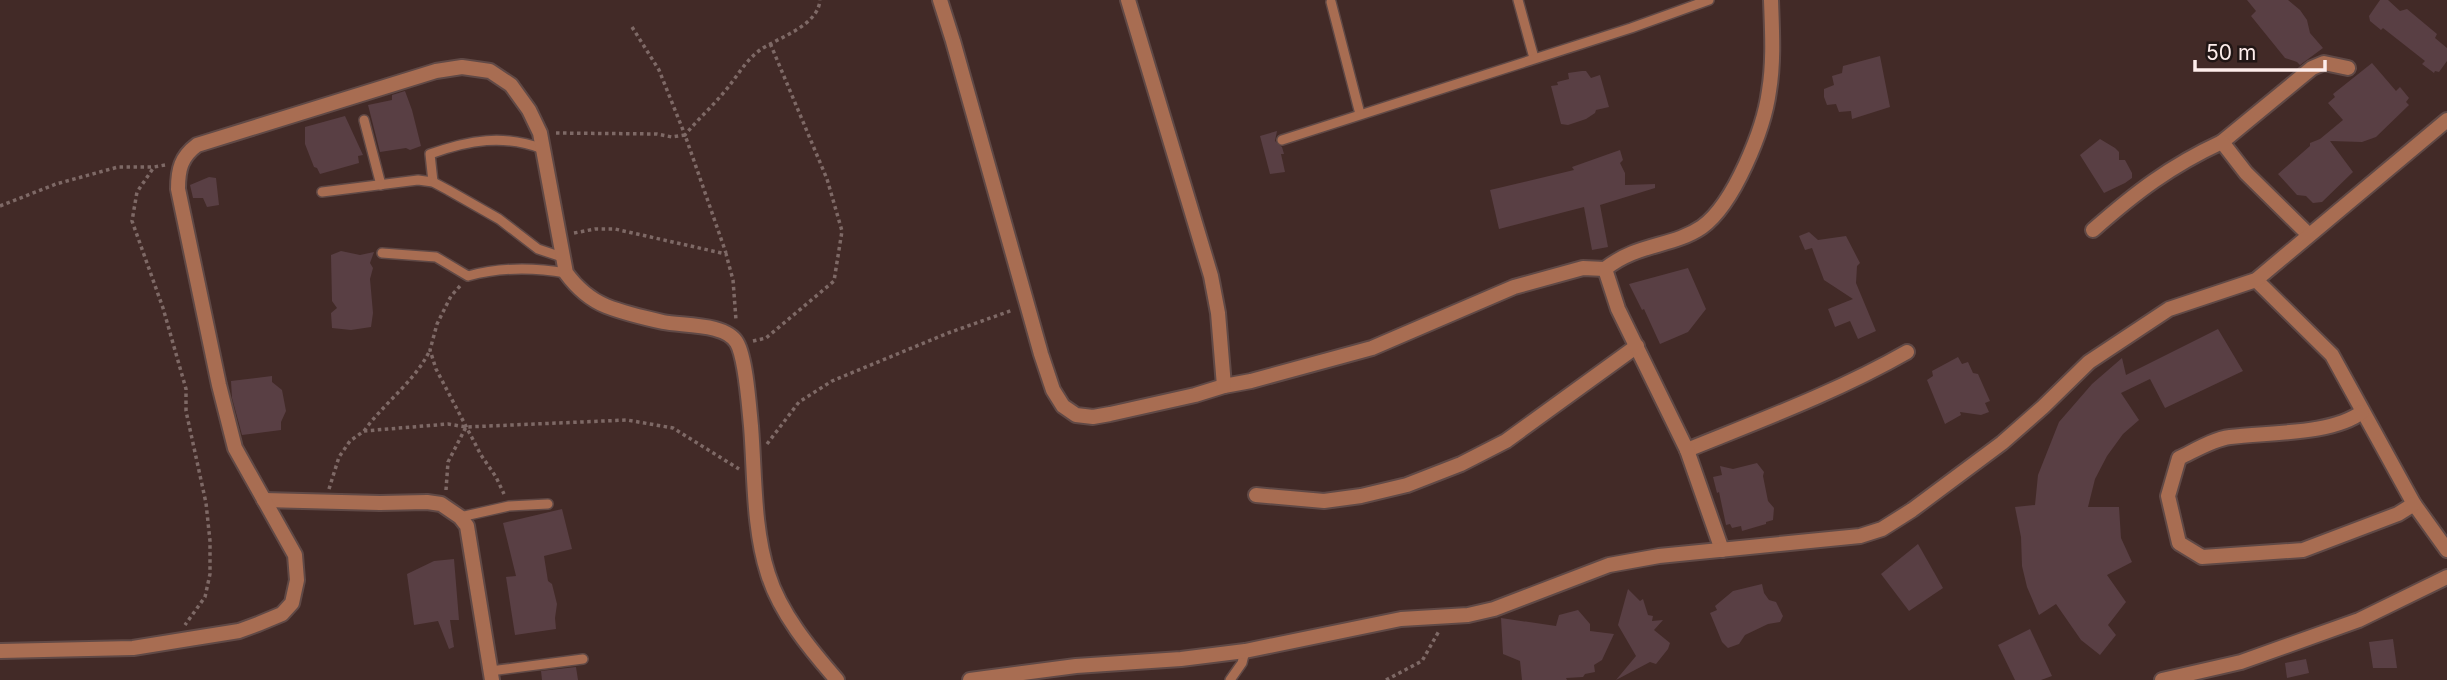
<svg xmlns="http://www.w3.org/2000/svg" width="2447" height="680" font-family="Inter,sans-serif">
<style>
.building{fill:#593f44}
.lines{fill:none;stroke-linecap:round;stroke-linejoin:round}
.service-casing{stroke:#604946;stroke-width:12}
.minor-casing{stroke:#604946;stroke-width:18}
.tertiary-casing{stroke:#604946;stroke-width:18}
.path{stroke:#7e6966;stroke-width:3.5;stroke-dasharray:3.5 3.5;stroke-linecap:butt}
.service{stroke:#a86d52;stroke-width:9}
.minor{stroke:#a86d52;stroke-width:14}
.tertiary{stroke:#a86d52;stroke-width:14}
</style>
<rect width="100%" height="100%" fill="#422a27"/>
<g class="building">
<polygon points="2247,0 2288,0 2300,10 2307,20 2310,33 2323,48 2300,65 2297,62 2285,58 2251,16 2256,11"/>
<polygon points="2380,0 2388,0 2400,11 2407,9 2437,34 2435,38 2447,48 2447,61 2439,72 2435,71 2434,73 2422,64 2425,61 2383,28 2381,30 2370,21 2369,16"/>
<polygon points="1880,56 1890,107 1852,119 1851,111 1839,112 1836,104 1827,105 1824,97 1824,89 1834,85 1832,76 1842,73 1843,66"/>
<polygon points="2372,63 2396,91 2400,87 2409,98 2406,102 2409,105 2376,137 2362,142 2330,141 2353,172 2322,202 2313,203 2306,196 2297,195 2278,174 2310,146 2310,143 2320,139 2343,120 2328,103 2335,97 2333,94"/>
<polygon points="1582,71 1586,71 1591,78 1600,75 1609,107 1596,110 1595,113 1586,119 1568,125 1561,124 1551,86 1558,85 1557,82 1569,79 1568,73"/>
<polygon points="405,91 412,110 421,146 410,150 406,148 380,152 368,105 392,100 392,95"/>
<polygon points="345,116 363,155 358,156 359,163 320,174 317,168 314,167 305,144 305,127"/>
<polygon points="1277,131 1275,141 1282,147 1284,154 1281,154 1285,172 1270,174 1260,136"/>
<polygon points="2100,139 2115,148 2119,152 2119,160 2125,160 2132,173 2132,178 2125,183 2104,193 2080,155"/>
<polygon points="1620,150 1623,160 1620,163 1625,173 1625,185 1655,184 1655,188 1600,205 1608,247 1592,250 1584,207 1499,229 1490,190 1574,170 1572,167"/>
<polygon points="209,177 216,178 219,205 207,207 203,198 193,198 190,185"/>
<polygon points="1809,232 1818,240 1846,236 1860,263 1857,266 1856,283 1876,331 1858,339 1850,321 1835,327 1828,309 1853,299 1824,280 1812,248 1805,250 1799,236"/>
<polygon points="341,251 360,255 374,252 370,263 373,268 370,279 373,313 371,327 351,330 332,328 331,313 337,308 332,301 331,255"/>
<polygon points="1688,268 1706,309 1688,332 1660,344 1644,309 1642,310 1629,284"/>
<polygon points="2218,329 2243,371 2165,408 2150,379 2121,393 2139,420 2123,434 2107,456 2095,479 2088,507 2119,507 2121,538 2132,562 2107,575 2126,602 2108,625 2116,635 2100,655 2081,640 2056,604 2039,615 2027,587 2022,566 2021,537 2015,507 2035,505 2038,475 2059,422 2092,384 2122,358 2126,375"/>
<polygon points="1958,357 1962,364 1968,362 1973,373 1978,374 1990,401 1985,403 1989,412 1981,415 1960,412 1961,415 1945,424 1927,380 1933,376 1932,371"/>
<polygon points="272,376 272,382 282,390 286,411 281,422 281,430 242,435 232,398 231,381"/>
<polygon points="1757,463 1764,472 1763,476 1768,501 1774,508 1773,520 1766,522 1766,524 1742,531 1741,526 1732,528 1730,524 1726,525 1719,492 1717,493 1713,477 1722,475 1720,466 1733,469"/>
<polygon points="562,509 572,549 544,556 548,581 552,584 557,604 555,618 556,629 515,635 506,577 516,576 503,523"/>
<polygon points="1918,544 1943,588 1909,611 1881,574"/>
<polygon points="454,559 459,620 450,620 454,647 449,649 438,621 414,625 407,574 434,561"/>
<polygon points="1762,584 1764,593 1769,600 1776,602 1783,616 1780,622 1768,624 1745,635 1739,644 1728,648 1722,642 1710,613 1717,610 1715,606 1733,591"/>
<polygon points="1628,589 1640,601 1643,599 1648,615 1653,616 1652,621 1663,620 1654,630 1670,643 1668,649 1656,664 1650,662 1616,680 1636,656 1618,625"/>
<polygon points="1578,610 1590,624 1590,631 1614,634 1602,660 1594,665 1595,672 1585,674 1583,677 1566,678 1567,680 1522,680 1520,661 1503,654 1501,618 1556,626 1559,615"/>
<polygon points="2030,629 2052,676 2041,680 2015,680 1998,645"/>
<polygon points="2393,639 2397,668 2373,668 2369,642"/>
<polygon points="2306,659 2309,673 2287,678 2285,663"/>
<polygon points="576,667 578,680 542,680 541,671"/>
</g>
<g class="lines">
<g class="service-casing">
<g id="service">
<polyline points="1518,0 1534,58"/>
<polyline points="1331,2 1360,114"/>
<polyline points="364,120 381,185"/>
<polyline points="1282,140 1631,28 1709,0"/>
<path d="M433,182L430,154C469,140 504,134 543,149"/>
<polyline points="322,192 418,180 433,182 448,190 499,219 538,249 562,257"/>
<path d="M382,253L436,257L468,276C501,267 532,267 566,273"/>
<polyline points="460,517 509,506 548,504"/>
<polyline points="490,671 583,659"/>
<polyline points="1230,680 1242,663 1245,651"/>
</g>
</g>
<g class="minor-casing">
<g id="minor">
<polyline points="940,0 953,41 1041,354 1053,390 1063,406 1076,415 1093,417 1110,414 1195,395 1224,386 1251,381 1372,348 1514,287 1583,268 1605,269"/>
<polyline points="1128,0 1211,276 1218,313 1224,386"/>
<polyline points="2222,142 2312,68 2324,63 2348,68"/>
<path d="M2093,230C2135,193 2170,166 2222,142L2246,173L2309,235"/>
<polyline points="2256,280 2332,355 2414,504 2447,550"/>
<path d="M2362,412C2332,435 2267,432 2230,437C2213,439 2194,451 2179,458L2168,496L2179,543L2202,557L2303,550L2398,514L2414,504"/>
<path d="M1687,450C1761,420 1837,392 1907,352"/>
<polyline points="1256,495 1324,501 1361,496 1407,485 1461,464 1506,441 1637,346"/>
<polyline points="264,500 380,503 427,502 441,504 460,517 467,526 492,680"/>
<path d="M1722,550L1687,450L1618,309L1605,269C1637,243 1673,247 1702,227C1734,204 1764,129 1769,91C1774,61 1772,30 1771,0"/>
<path d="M0,651L133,648L195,638L239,631L258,624L282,614L292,603L297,580L295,555L235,448L219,385L178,189C178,169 181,157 197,145L436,71L462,67L490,71L511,85L529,110L540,133L566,273C577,288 589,299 606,306C624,313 645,318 663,322C683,326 726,323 737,343C746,359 749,407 751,426C755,475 753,528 768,574C780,613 810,649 837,680"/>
<polyline points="970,680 1076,666 1181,659 1245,651 1401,619 1468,615 1494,609 1609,565 1659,556 1860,536 1882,529 1912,510 2002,443 2043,407 2089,362 2169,309 2256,280 2447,120"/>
</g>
</g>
<g class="tertiary-casing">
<polyline id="tertiary" points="2162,680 2241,662 2359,620 2447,577"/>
</g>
<g class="path">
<path d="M632,27L659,70L685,135C698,119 713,106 725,91C737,77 745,61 760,50C779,37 818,26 820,0"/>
<polyline points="556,133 657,134 672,137 685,135 726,253"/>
<polyline points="165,165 154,167 137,192 132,221 163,308 186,389 186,411 206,503 210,541 210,574 205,597 185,625"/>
<polyline points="0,206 56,184 118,167 154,167"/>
<polyline points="574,233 595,229 615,229 726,254 733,280 736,320"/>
<polyline points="460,286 451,296 437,324 430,350 436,369 481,455 496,477 504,494"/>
<polyline points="753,341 766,338 834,281 842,231 827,179 770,43"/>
<path d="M364,431C384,403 414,382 429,352"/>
<polyline points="767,444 799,402 832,381 948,333 1013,310"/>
<polyline points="329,489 339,457 350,441 364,431 448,424 466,427 627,420 673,428 739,469"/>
<polyline points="446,490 448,462 466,427"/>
<polyline points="1386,680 1422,661 1439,631"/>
</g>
<use href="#service" class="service"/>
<use href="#minor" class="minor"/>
<use href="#tertiary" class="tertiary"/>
</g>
<path d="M2195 60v10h130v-10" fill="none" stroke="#feedeb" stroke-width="3.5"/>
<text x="2206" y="60" font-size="21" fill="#feedeb" stroke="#211615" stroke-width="5" paint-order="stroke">50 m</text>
</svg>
